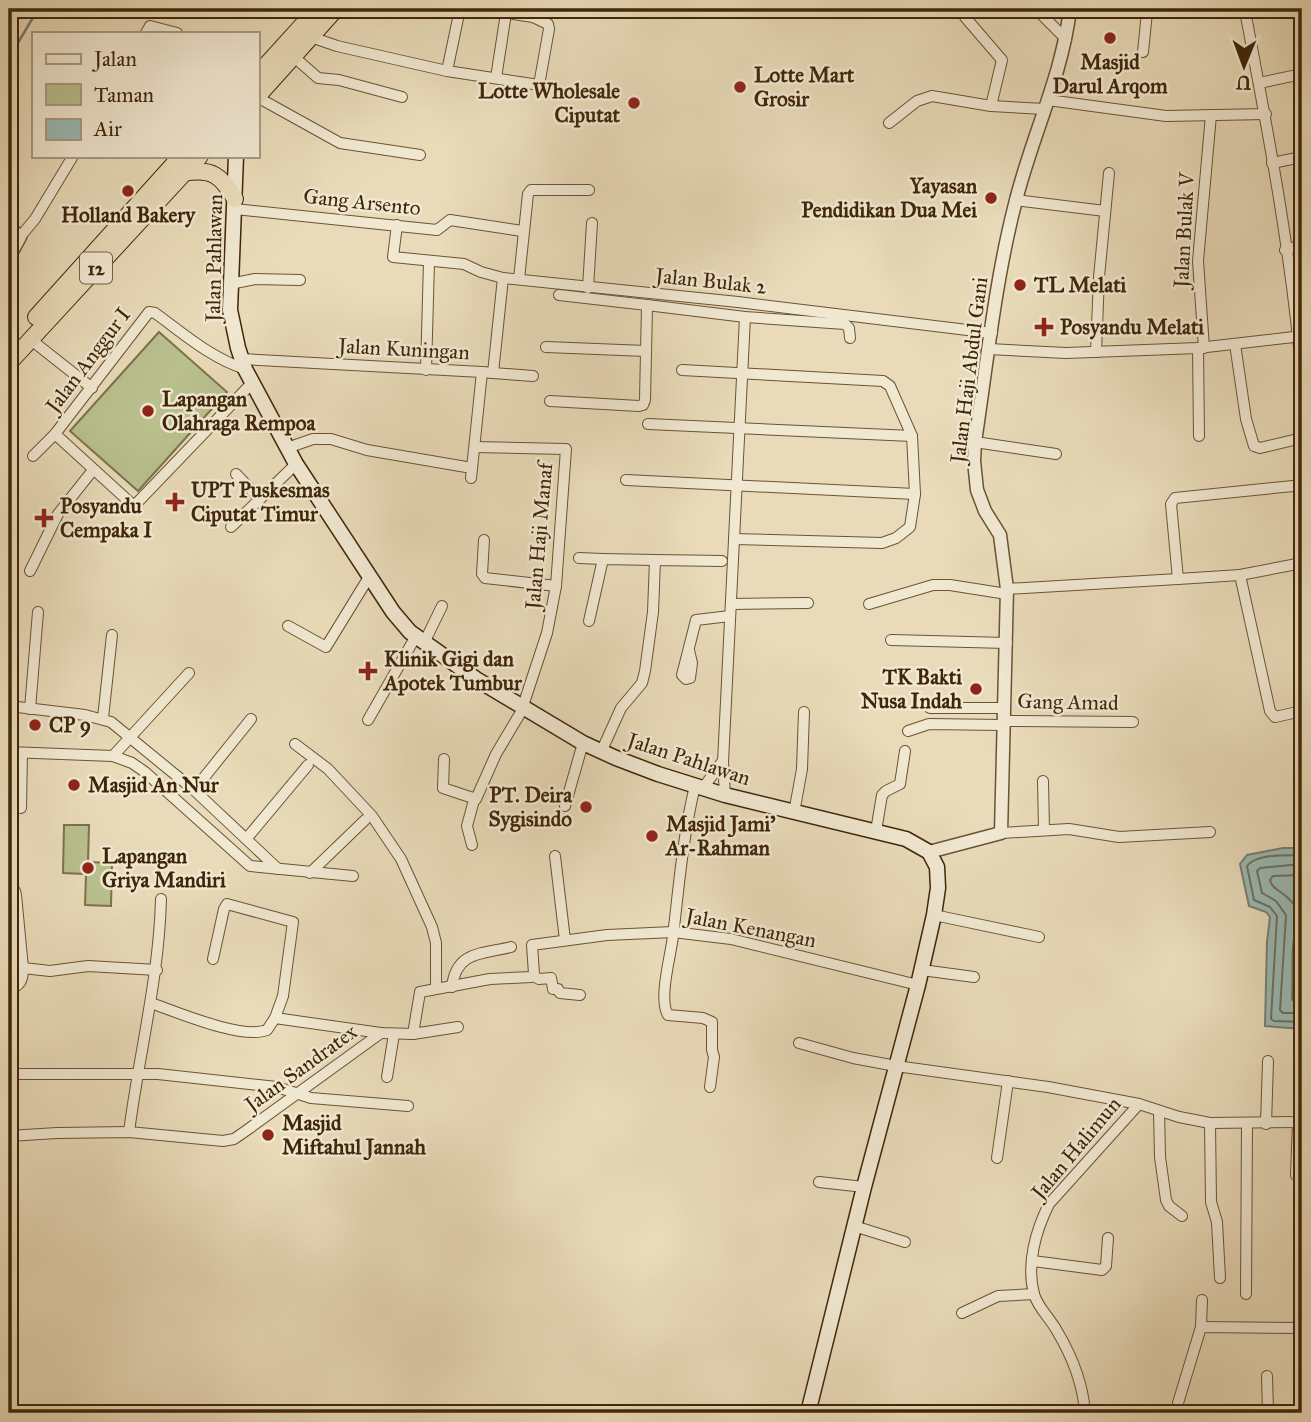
<svg xmlns="http://www.w3.org/2000/svg" width="1311" height="1422" font-family="'IM FELL Great Primer',serif">
<style>
.green{fill:#b9c08e;stroke:#7c734b;stroke-width:2}
.water{fill:#99bab5;stroke:#757f70;stroke-width:2}
.lines{fill:none;stroke-linecap:round;stroke-linejoin:round}
.shore{stroke:#6c705e;stroke-width:2}
.stream{stroke:#757f70;stroke-width:2.5}
.minor-casing{stroke:#6a5334;stroke-width:12}
.tertiary-casing{stroke:#6a5334;stroke-width:15}
.secondary-casing{stroke:#402608;stroke-width:17}
.trunk-casing{stroke:#402608;stroke-width:18}
.minor{stroke:#f1e8d2;stroke-width:10}
.tertiary{stroke:#f1e8d2;stroke-width:12}
.secondary{stroke:#f1e8d2;stroke-width:14}
.trunk{stroke:#e9dbb9;stroke-width:16}
.poi-dot{fill:#8f2418;stroke:#f1e8d2;stroke-width:2.5}
.labels{text-anchor:middle;dominant-baseline:central;stroke-width:5;stroke-linejoin:round;paint-order:stroke}
.shield{fill:#f1e8d2;stroke:#756045;stroke-width:2}
.shield-label{font-size:19px;font-weight:bold;fill:#402608}
.poi-label{font-size:21px;font-weight:bold;fill:#402608;stroke:#f1e8d2;text-anchor:start}
.street-label{font-size:21px;fill:#402608;stroke:#f1e8d2}
</style>
<rect width="100%" height="100%" fill="#e9dbb9"/>
<filter id="stains"><feTurbulence type="fractalNoise" baseFrequency=".00286" numOctaves="4"/><feColorMatrix values="0 0 0 0 .2 0 0 0 0 .09 0 0 0 0 .02 0 0 0 .5 -.17"/></filter>
<radialGradient id="worn" r=".72"><stop offset=".6" stop-color="#630" stop-opacity="0"/><stop offset="1" stop-color="#630" stop-opacity=".3"/></radialGradient>
<g class="green">
<polygon points="159,332 227,392 138,491 70,431"/>
<polygon points="64,825 89,825 88,862 112,863 111,906 85,905 86,874 63,873"/>
</g>
<polygon class="water" points="1283,848 1302,848 1302,1029 1265,1026 1267,942 1270,917 1266,912 1249,906 1240,864 1247,855"/>
<g class="lines">
<g class="shore">
<path d="M1302,855C1287,856 1257,853 1247,866L1254,900L1270,907L1277,916L1271,1019L1274,1021L1302,1022"/>
<polyline points="1302,864 1260,868 1257,871 1262,893 1276,901 1286,915 1280,1010 1283,1013 1302,1013"/>
<path d="M1302,875L1273,876L1270,880C1272,891 1290,894 1295,907C1300,919 1295,932 1293,945C1292,963 1293,981 1292,999L1294,1002L1302,1003"/>
</g>
<polyline class="stream" points="9,58 38,9"/>
<g class="minor-casing">
<g id="minor">
<polyline points="460,9 447,71 539,85 549,29 548,24 533,17 482,9"/>
<polyline points="1036,9 1066,39"/>
<path d="M1237,9L1245,12L1246,16C1269,137 1292,258 1302,380"/>
<polyline points="1070,10 1155,12 1216,9"/>
<polyline points="965,17 1002,60 991,106"/>
<polyline points="146,33 150,26 177,33"/>
<polyline points="311,37 337,46 447,71"/>
<polyline points="1143,52 1147,12"/>
<polyline points="293,56 318,78 339,80 402,97"/>
<polyline points="496,78 506,13"/>
<polyline points="1259,83 1302,74"/>
<polyline points="257,97 340,143 420,155"/>
<polyline points="1048,100 1166,116 1266,114"/>
<polyline points="889,123 917,101 932,96 991,106 1045,109"/>
<polyline points="1272,163 1302,157"/>
<polyline points="1015,200 1105,211"/>
<polyline points="235,209 437,230 450,220 522,231"/>
<polyline points="397,225 393,257 464,264 481,272 503,278 738,302 992,333"/>
<polyline points="20,237 35,219 73,156"/>
<polyline points="1285,250 1302,245"/>
<polyline points="519,279 528,194 531,190 589,190"/>
<polyline points="230,284 255,279 300,280"/>
<polyline points="588,288 592,223"/>
<polyline points="647,305 745,317 845,324 849,328 850,338"/>
<polyline points="30,339 92,388"/>
<polyline points="1235,344 1246,419 1254,446 1260,448 1302,438"/>
<polyline points="546,347 646,351"/>
<polyline points="1198,348 1199,436"/>
<polyline points="1204,348 1198,261 1211,115"/>
<polyline points="989,349 1066,353 1198,348 1302,336"/>
<polyline points="1096,352 1099,277 1109,173"/>
<polyline points="242,359 482,372 471,478"/>
<polyline points="426,370 429,262"/>
<polyline points="682,370 883,381 890,386 912,436 915,494 910,527 896,538 882,543 734,539"/>
<polyline points="482,372 493,373 503,278"/>
<polyline points="493,373 533,376"/>
<polyline points="550,401 639,406 643,405 645,400 647,305 559,295"/>
<polyline points="648,424 912,436"/>
<polyline points="55,434 134,506 252,383"/>
<polyline points="975,442 1056,454"/>
<polyline points="287,448 313,439 331,439 367,450 472,468"/>
<path d="M33,456L55,434L149,312L155,313C184,334 211,358 245,369"/>
<polyline points="236,474 260,499"/>
<polyline points="626,480 915,494"/>
<polyline points="1302,491 1301,488 1293,486 1175,498 1171,504 1178,579 1240,575 1302,563"/>
<polyline points="231,527 296,464"/>
<polyline points="484,540 482,574 485,578 556,586"/>
<polyline points="579,558 603,559"/>
<polyline points="30,571 58,514 93,470"/>
<polyline points="1240,575 1270,711 1275,717 1302,711"/>
<polyline points="1007,589 1178,579"/>
<polyline points="731,604 808,603"/>
<polyline points="869,604 933,585 950,585 1007,594"/>
<polyline points="589,621 603,559 655,560"/>
<polyline points="288,626 326,647 369,577"/>
<polyline points="891,640 1007,643"/>
<polyline points="424,643 442,606"/>
<polyline points="689,650 692,663 690,678 686,679 682,675 696,620 730,616"/>
<polyline points="9,706 85,715 111,722 194,790 278,869"/>
<polyline points="930,708 1003,708"/>
<polyline points="30,709 38,612"/>
<polyline points="103,718 112,635"/>
<polyline points="368,720 416,636"/>
<polyline points="1003,721 1133,722"/>
<polyline points="908,731 929,724 1002,725"/>
<polyline points="295,744 328,769 372,816 401,859 432,927 436,943 436,988"/>
<polyline points="602,750 621,708 642,683 645,671 653,612 655,560 722,561"/>
<polyline points="9,752 113,756 132,763 145,772 250,866 353,876"/>
<polyline points="113,756 189,673"/>
<polyline points="444,759 443,788 476,799 496,754 521,712 547,633 556,586 566,449 475,447"/>
<polyline points="1043,781 1044,830"/>
<path d="M695,786C683,835 679,885 673,936C671,955 658,999 668,1015L703,1018L712,1022V1050L714,1057L710,1087"/>
<polyline points="703,788 722,762"/>
<polyline points="194,790 251,719"/>
<polyline points="725,795 723,762 745,317"/>
<polyline points="565,806 583,743"/>
<polyline points="21,808 22,753"/>
<polyline points="794,813 802,769 804,712"/>
<polyline points="876,831 882,795 886,791 900,784 905,751"/>
<polyline points="1001,833 1069,829 1119,837 1210,832"/>
<polyline points="247,838 308,765"/>
<polyline points="472,845 467,826 474,800"/>
<polyline points="555,856 565,940"/>
<polyline points="310,873 365,820"/>
<polyline points="9,887 15,891 16,895 23,968"/>
<polyline points="934,915 1039,937"/>
<polyline points="213,959 224,909 227,904 293,922 283,996 275,1018"/>
<polyline points="922,970 974,977"/>
<polyline points="533,976 539,979 551,978 553,989 558,989 560,993 580,995"/>
<path d="M452,987C456,951 482,954 511,947"/>
<path d="M9,988C21,987 23,979 23,968L50,971L88,966L157,970"/>
<path d="M151,1003C177,1012 242,1040 267,1030L275,1018L381,1033L413,1034L420,992L490,979L531,977L534,974L532,945L607,935L673,932L731,939L918,985"/>
<polyline points="413,1034 458,1027"/>
<polyline points="799,1043 853,1058 896,1066 1048,1087 1139,1104 1179,1117 1210,1123 1302,1122"/>
<polyline points="9,1074 158,1074 277,1087 311,1098 408,1106"/>
<polyline points="387,1077 394,1034"/>
<polyline points="1159,1111 1160,1157 1166,1200 1169,1206 1182,1216"/>
<polyline points="1210,1123 1211,1202 1217,1222 1220,1278"/>
<polyline points="1266,1124 1268,1061"/>
<path d="M129,1132C139,1054 159,978 161,899"/>
<polyline points="9,1136 57,1133 129,1132 223,1141 234,1139 247,1130 381,1033"/>
<polyline points="997,1158 1008,1081"/>
<polyline points="1296,1175 1298,1122"/>
<polyline points="819,1182 864,1187"/>
<polyline points="854,1226 905,1242"/>
<polyline points="1033,1261 1102,1270 1106,1266 1108,1238"/>
<polyline points="1246,1294 1247,1124"/>
<polyline points="962,1313 998,1296 1034,1294"/>
<polyline points="1201,1327 1202,1300"/>
<polyline points="1267,1376 1268,1413"/>
<path d="M1085,1413C1083,1384 1072,1356 1057,1331C1050,1318 1038,1308 1034,1294C1026,1264 1036,1230 1049,1204L1139,1104"/>
<polyline points="1178,1413 1178,1403 1201,1327 1302,1328"/>
</g>
</g>
<g class="tertiary-casing">
<g id="tertiary">
<polyline points="9,227 20,237 9,257"/>
<path d="M929,852L1001,833L1007,589L1000,535L985,511L977,490L974,461L975,442C987,363 995,282 1015,204C1031,138 1062,77 1070,9"/>
</g>
</g>
<g class="secondary-casing">
<polyline id="secondary" points="236,156 230,310 238,348 245,369 296,464 393,612 410,632 476,679 583,743 616,758 658,774 725,795 906,839 929,852 937,867 938,888 934,915 918,985 864,1187 808,1413"/>
</g>
<g class="trunk-casing">
<g id="trunk">
<polyline points="257,75 317,9"/>
<polyline points="257,97 336,9"/>
<path d="M183,173C212,168 221,175 235,199"/>
<polyline points="36,317 181,156"/>
<polyline points="9,363 200,156"/>
</g>
</g>
<use href="#minor" class="minor"/>
<use href="#tertiary" class="tertiary"/>
<use href="#secondary" class="secondary"/>
<use href="#trunk" class="trunk"/>
</g>
<g class="poi-dot">
<circle cx="1110" cy="38" r="7"/>
<circle cx="740" cy="87" r="7"/>
<circle cx="634" cy="103" r="7"/>
<circle cx="128" cy="191" r="7"/>
<circle cx="991" cy="198" r="7"/>
<circle cx="1020" cy="285" r="7"/>
<path d="M1040.5 316.5h7v7h7v7h-7v7h-7v-7h-7v-7h7z"/>
<circle cx="148" cy="411" r="7"/>
<path d="M171.5 491.5h7v7h7v7h-7v7h-7v-7h-7v-7h7z"/>
<path d="M40.5 507.5h7v7h7v7h-7v7h-7v-7h-7v-7h7z"/>
<path d="M364.5 660.5h7v7h7v7h-7v7h-7v-7h-7v-7h7z"/>
<circle cx="976" cy="689" r="7"/>
<circle cx="35" cy="725" r="7"/>
<circle cx="74" cy="785" r="7"/>
<circle cx="586" cy="807" r="7"/>
<circle cx="652" cy="836" r="7"/>
<circle cx="88" cy="868" r="7"/>
<circle cx="268" cy="1135" r="7"/>
</g>
<g class="labels">
<rect class="shield" x="80" y="252.5" width="32" height="31" rx="5"/>
<g class="shield-label">
<text x="96" y="268">12</text>
</g>
<g class="poi-label">
<text x="1110" y="62" text-anchor="middle">Masjid<tspan x="1110" dy="24">Darul Arqom</tspan></text>
<text x="754" y="75">Lotte Mart<tspan x="754" dy="24">Grosir</tspan></text>
<text x="620" y="91" text-anchor="end">Lotte Wholesale<tspan x="620" dy="24">Ciputat</tspan></text>
<text x="977" y="186" text-anchor="end">Yayasan<tspan x="977" dy="24">Pendidikan Dua Mei</tspan></text>
<text x="128" y="215" text-anchor="middle">Holland Bakery</text>
<text x="1034" y="285">TL Melati</text>
<text x="1060" y="327">Posyandu Melati</text>
<text x="162" y="399">Lapangan<tspan x="162" dy="24">Olahraga Rempoa</tspan></text>
<text x="191" y="490">UPT Puskesmas<tspan x="191" dy="24">Ciputat Timur</tspan></text>
<text x="60" y="506">Posyandu<tspan x="60" dy="24">Cempaka I</tspan></text>
<text x="384" y="659">Klinik Gigi dan<tspan x="384" dy="24">Apotek Tumbur</tspan></text>
<text x="962" y="677" text-anchor="end">TK Bakti<tspan x="962" dy="24">Nusa Indah</tspan></text>
<text x="49" y="725">CP 9</text>
<text x="88" y="785">Masjid An Nur</text>
<text x="572" y="795" text-anchor="end">PT. Deira<tspan x="572" dy="24">Sygisindo</tspan></text>
<text x="666" y="824">Masjid Jami'<tspan x="666" dy="24">Ar-Rahman</tspan></text>
<text x="102" y="856">Lapangan<tspan x="102" dy="24">Griya Mandiri</tspan></text>
<text x="282" y="1123">Masjid<tspan x="282" dy="24">Miftahul Jannah</tspan></text>
</g>
<g class="street-label">
<text transform="translate(362 202) rotate(6)">Gang Arsento</text>
<text transform="translate(1184 230) rotate(-87)">Jalan Bulak V</text>
<text transform="translate(214 258) rotate(-89)">Jalan Pahlawan</text>
<text transform="translate(711 281) rotate(6)">Jalan Bulak 2</text>
<text transform="translate(404 349) rotate(3)">Jalan Kuningan</text>
<text transform="translate(88 360) rotate(-53)">Jalan Anggur I</text>
<text transform="translate(969 370) rotate(-83)">Jalan Haji Abdul Gani</text>
<text transform="translate(539 536) rotate(-85)">Jalan Haji Manaf</text>
<text transform="translate(1068 702) rotate(1)">Gang Amad</text>
<text transform="translate(689 759) rotate(18)">Jalan Pahlawan</text>
<text transform="translate(751 928) rotate(11)">Jalan Kenangan</text>
<text transform="translate(301 1068) rotate(-36)">Jalan Sandratex</text>
<text transform="translate(1076 1148) rotate(-50)">Jalan Halimun</text>
</g>
</g>
<rect width="1311" height="1422" fill="none" stroke="#e9dbb9" stroke-width="35"/>
<rect x="10" y="10" width="1290" height="1401" fill="none" stroke="#402608" stroke-width="3.5"/>
<rect x="18" y="18" width="1276" height="1387" fill="none" stroke="#402608" stroke-width="2"/>
<rect x="32" y="32" width="228" height="126" fill="#f1e8d2" stroke="#aa9a81" stroke-width="2"/>
<rect x="46" y="54" width="35" height="10" fill="#f1e8d2" stroke="#aa9a81" stroke-width="2"/>
<text x="94" y="66" font-size="21" fill="#402608">Jalan</text>
<rect x="46" y="84" width="35" height="21" fill="#b9c08e" stroke="#aa9a81" stroke-width="2"/>
<text x="94" y="102" font-size="21" fill="#402608">Taman</text>
<rect x="46" y="119" width="35" height="21" fill="#99bab5" stroke="#aa9a81" stroke-width="2"/>
<text x="94" y="136" font-size="21" fill="#402608">Air</text>
<g transform="translate(1244 66) rotate(181)" stroke="#f1e8d2" stroke-width="5" paint-order="stroke">
<path d="M0-5L12 26L0 18L-12 26Z" fill="#402608"/>
<text y="-10" font-size="19" font-weight="bold" text-anchor="middle" fill="#402608">U</text>
</g>
<rect width="100%" height="100%" filter="url(#stains)"/>
<rect width="100%" height="100%" fill="url(#worn)"/>
</svg>
